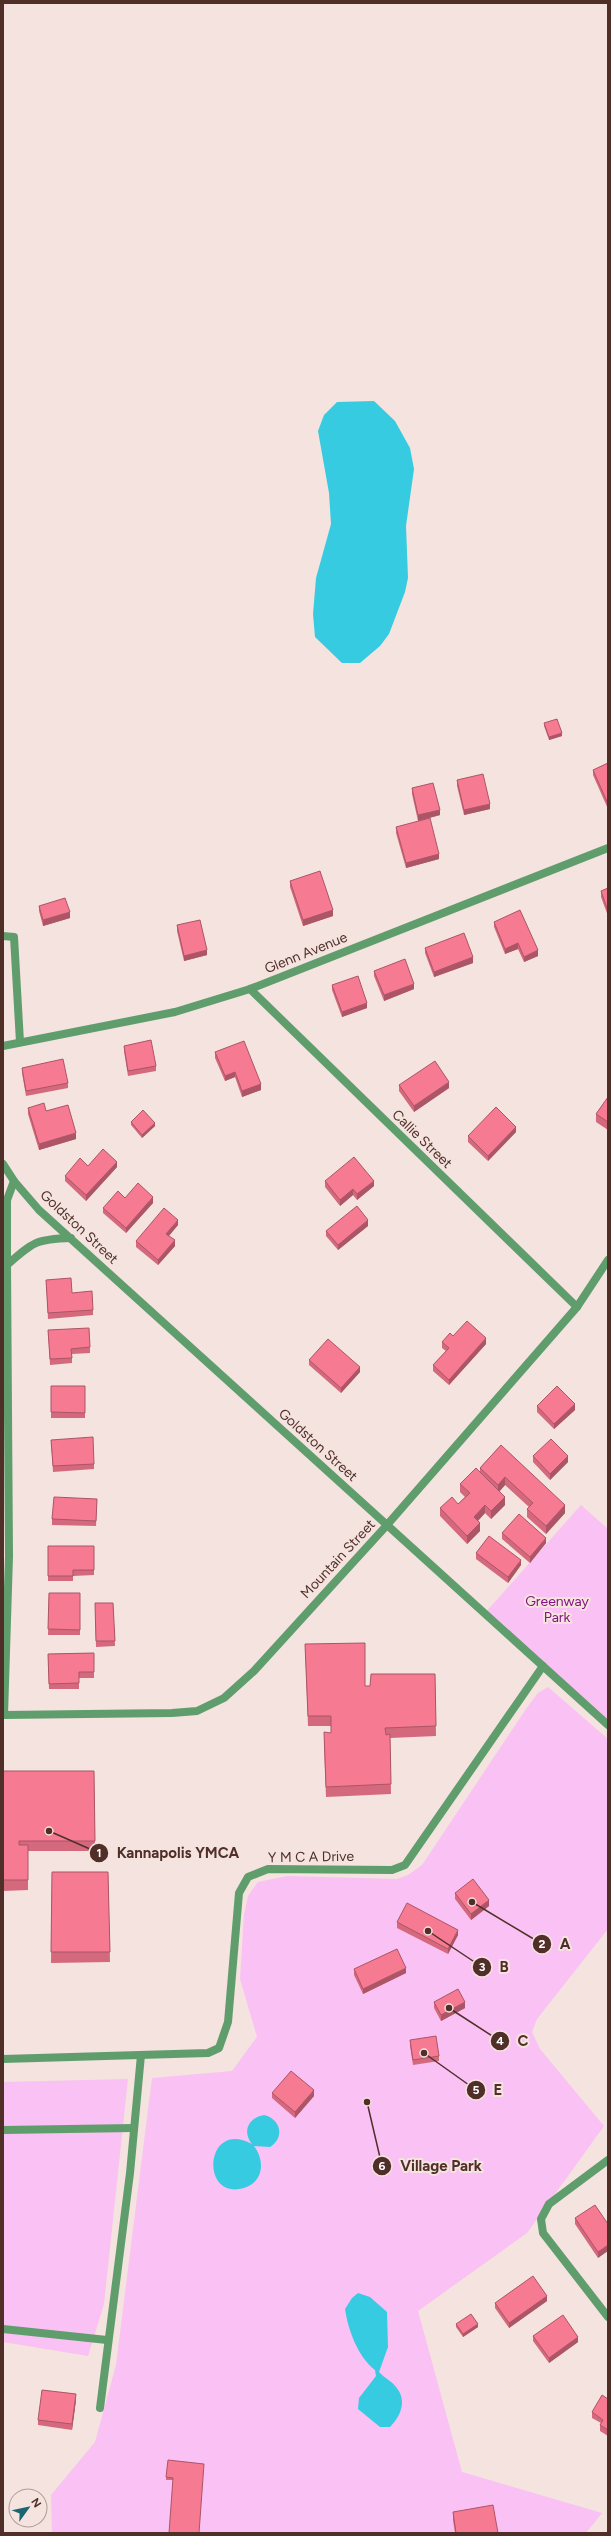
<svg xmlns="http://www.w3.org/2000/svg" width="611" height="2536" font-family="Figtree,sans-serif">
<style>
.green{fill:#fac1f4}
.water{fill:#37cbe1}
.lines{fill:none;stroke-linecap:round;stroke-linejoin:round}
.service{stroke:#609d6d;stroke-width:8}
.minor{stroke:#609d6d;stroke-width:8}
.wall{fill:#d4697d}
.shaded-wall{fill:#ac5566}
.building{fill:#f67a91;stroke:#ac5566}
.labels{text-anchor:middle;dominant-baseline:central;stroke-width:4;stroke-linejoin:round;paint-order:stroke}
.street-label{font-size:14px;fill:#502f29;stroke:#f4e3df}
.park-label{font-size:14px;fill:#83137f;stroke:#f4e3df}
.leader{fill:none;stroke:#502f29;stroke-width:1.5}
.callout-dot{fill:#502f29;stroke:#f4e3df;stroke-width:1.5}
.mark-label{font-size:12px;text-anchor:middle;font-weight:bold;fill:#fff}
.callout-label{font-size:15px;text-anchor:middle;font-weight:bold;fill:#502f29;stroke:#f4e3df;stroke-width:4;stroke-linejoin:round;paint-order:stroke}
</style>
<rect width="100%" height="100%" fill="#f4e3df"/>
<g class="green">
<polygon points="581,1505 608,1529 608,1724 485,1613"/>
<polygon points="548,1687 608,1739 608,1929 537,2019 532,2032 540,2049 604,2126 527,2233 418,2311 462,2472 602,2513 586,2533 52,2533 51,2495 95,2442 116,2365 152,2078 232,2071 257,2037 240,1979 244,1915 248,1896 258,1882 287,1876 397,1879 408,1875 422,1865 526,1709 538,1693"/>
<polygon points="128,2079 104,2304 88,2356 3,2342 3,2082"/>
</g>
<g class="water">
<polygon points="374,401 395,421 410,448 414,469 406,526 408,578 405,592 389,634 380,646 360,663 342,663 315,637 313,614 316,578 331,524 329,493 318,431 324,415 337,402"/>
<path d="M264,2115C281,2119 285,2138 270,2147L254,2146C265,2160 264,2182 244,2188C199,2201 205,2118 252,2144C242,2132 248,2118 264,2115Z"/>
<path d="M358,2293L370,2297L387,2312L388,2347L379,2372C384,2378 392,2381 396,2387C408,2401 400,2417 390,2427H380L358,2409L359,2398L376,2376L375,2370C358,2357 348,2330 345,2309L352,2298Z"/>
</g>
<g class="lines">
<g class="service">
<polyline points="3,936 14,937 20,1042"/>
<polyline points="3,2130 134,2128"/>
<polyline points="3,2329 107,2340"/>
<polyline points="100,2408 130,2173 141,2055"/>
</g>
<g class="minor">
<polyline points="250,989 577,1307"/>
<polyline points="3,1046 175,1012 250,989 608,848"/>
<polyline points="3,1164 14,1181 7,1200 7,1265"/>
<polyline points="14,1181 39,1210 608,1725"/>
<polyline points="3,1715 172,1713 197,1711 224,1698 254,1671 387,1525 577,1307 608,1260"/>
<path d="M4,1715L9,1556L7,1265C33,1242 36,1239 71,1238"/>
<polyline points="3,2059 208,2053 219,2048 228,2022 239,1893 248,1877 268,1869 392,1870 405,1865 543,1666"/>
<polyline points="608,2160 549,2204 541,2219 543,2233 608,2317"/>
</g>
</g>
<g class="wall">
<polygon points="544,723 562,736 549,740 544,726"/>
<polygon points="608,763 608,809 593,775 593,770"/>
<polygon points="457,780 490,809 464,815 457,786"/>
<polygon points="412,788 440,815 418,821 412,794"/>
<polygon points="396,827 439,859 406,868 396,833"/>
<polygon points="290,881 333,916 303,926 290,887"/>
<polygon points="608,888 608,916 601,897 601,891"/>
<polygon points="39,906 70,918 43,926 39,911"/>
<polygon points="494,922 538,956 524,962 518,949 505,954 494,927"/>
<polygon points="177,925 207,955 184,961 177,931"/>
<polygon points="425,948 473,963 434,977 425,953"/>
<polygon points="374,971 414,989 384,1001 374,976"/>
<polygon points="332,985 367,1008 342,1017 332,990"/>
<polygon points="124,1046 156,1066 156,1071 128,1076 124,1051"/>
<polygon points="215,1052 261,1090 242,1097 235,1077 225,1081 215,1058"/>
<polygon points="22,1068 68,1083 68,1088 26,1096 22,1073"/>
<polygon points="399,1085 449,1088 414,1112 399,1091"/>
<polygon points="608,1097 608,1130 596,1122 596,1114"/>
<polygon points="28,1108 46,1111 76,1139 39,1150 28,1114"/>
<polygon points="131,1122 155,1126 142,1138 131,1125"/>
<polygon points="516,1132 488,1161 468,1142 468,1136"/>
<polygon points="117,1167 86,1201 65,1181 65,1176"/>
<polygon points="325,1181 374,1186 357,1200 353,1195 340,1206 325,1187"/>
<polygon points="125,1198 153,1203 126,1233 103,1213 103,1208"/>
<polygon points="178,1225 169,1236 175,1246 158,1265 136,1247 136,1241"/>
<polygon points="368,1226 338,1250 326,1236 326,1231"/>
<polygon points="46,1280 72,1293 93,1310 93,1315 48,1319"/>
<polygon points="48,1330 90,1347 90,1353 72,1354 72,1363 50,1365"/>
<polygon points="453,1336 486,1344 449,1385 433,1371 433,1365 446,1351 442,1348 442,1342"/>
<polygon points="309,1360 360,1372 341,1393 309,1365"/>
<rect x="51" y="1386" width="34" height="32"/>
<polygon points="537,1406 575,1410 554,1429 537,1412"/>
<polygon points="51,1440 94,1464 94,1469 53,1472"/>
<polygon points="501,1445 565,1513 546,1534 527,1517 527,1509 529,1507 505,1485 499,1492 505,1505 491,1519 485,1513 478,1521 480,1531 467,1544 440,1516 440,1508 458,1504 465,1497 460,1492 460,1484 480,1472 480,1468"/>
<polygon points="533,1456 568,1462 550,1480 533,1462"/>
<polygon points="97,1499 96,1526 52,1525 52,1519"/>
<polygon points="502,1533 546,1543 530,1563 502,1539"/>
<polygon points="48,1546 94,1546 94,1575 73,1576 73,1581 48,1581"/>
<polygon points="476,1553 521,1565 508,1583 476,1559"/>
<polygon points="49,1593 80,1593 80,1635 48,1635"/>
<polygon points="95,1603 113,1603 115,1646 96,1647"/>
<polygon points="305,1644 365,1686 370,1686 435,1674 436,1736 390,1738 391,1794 326,1797 324,1742 331,1733 331,1726 308,1726"/>
<polygon points="94,1653 94,1678 79,1678 79,1689 49,1689 48,1654"/>
<polygon points="3,1771 94,1771 95,1851 28,1851 28,1890 3,1891"/>
<polygon points="52,1872 108,1872 110,1962 51,1963"/>
<polygon points="455,1893 489,1906 471,1920 455,1899"/>
<polygon points="397,1922 458,1935 448,1954 397,1928"/>
<polygon points="354,1969 406,1973 363,1994 354,1975"/>
<polygon points="434,2002 465,2008 441,2021 434,2008"/>
<polygon points="410,2040 439,2056 439,2061 413,2065 410,2046"/>
<polygon points="272,2093 314,2096 295,2118 272,2098"/>
<polygon points="575,2218 608,2224 598,2258 575,2224"/>
<polygon points="547,2301 509,2328 495,2308 495,2303"/>
<polygon points="456,2324 478,2327 463,2337 456,2327"/>
<polygon points="533,2336 578,2342 549,2363 533,2341"/>
<polygon points="608,2399 608,2436 600,2431 600,2425 601,2423 592,2418 592,2412"/>
<polygon points="76,2400 72,2430 38,2425 38,2420"/>
<polygon points="204,2464 173,2480 166,2480 166,2477"/>
<polygon points="453,2512 498,2533 455,2533 453,2520"/>
</g>
<g class="shaded-wall">
<polygon points="562,733 562,736 549,740 549,737"/>
<polygon points="490,804 490,809 464,815 464,810"/>
<polygon points="440,810 440,815 418,821 418,815"/>
<polygon points="439,854 439,859 406,868 406,863"/>
<polygon points="333,910 333,916 303,926 303,920"/>
<polygon points="70,912 70,918 43,926 43,920"/>
<polygon points="518,943 518,949 505,954 505,949"/>
<polygon points="207,950 207,955 184,961 184,956"/>
<polygon points="538,950 538,956 524,962 524,957"/>
<polygon points="473,957 473,963 434,977 434,972"/>
<polygon points="414,984 414,989 384,1001 384,995"/>
<polygon points="367,1003 367,1008 342,1017 342,1012"/>
<polygon points="235,1072 235,1077 225,1081 225,1076"/>
<polygon points="449,1082 449,1088 414,1112 414,1106"/>
<polygon points="261,1084 261,1090 242,1097 242,1091"/>
<polygon points="155,1123 155,1126 142,1138 142,1135"/>
<polygon points="516,1127 516,1132 488,1161 488,1156"/>
<polygon points="76,1133 76,1139 39,1150 39,1144"/>
<polygon points="117,1162 117,1167 86,1201 86,1195"/>
<polygon points="374,1181 374,1186 357,1200 357,1194"/>
<polygon points="353,1189 353,1195 340,1206 340,1200"/>
<polygon points="153,1197 153,1203 126,1233 126,1228"/>
<polygon points="178,1220 178,1225 166,1239 166,1234"/>
<polygon points="368,1220 368,1226 338,1250 338,1245"/>
<polygon points="175,1240 175,1246 158,1265 158,1260"/>
<polygon points="486,1338 486,1344 449,1385 449,1380"/>
<polygon points="360,1367 360,1372 341,1393 341,1388"/>
<polygon points="575,1404 575,1410 554,1429 554,1424"/>
<polygon points="568,1456 568,1462 550,1480 550,1474"/>
<polygon points="505,1477 505,1485 498,1493 498,1485"/>
<polygon points="505,1497 505,1505 491,1519 491,1511"/>
<polygon points="485,1505 485,1513 474,1525 474,1517"/>
<polygon points="565,1505 565,1513 546,1534 546,1526"/>
<polygon points="480,1523 480,1531 467,1544 467,1536"/>
<polygon points="546,1538 546,1543 530,1563 530,1557"/>
<polygon points="521,1560 521,1565 508,1583 508,1577"/>
<polygon points="489,1900 489,1906 471,1920 471,1914"/>
<polygon points="458,1930 458,1935 448,1954 448,1949"/>
<polygon points="406,1968 406,1973 363,1994 363,1989"/>
<polygon points="465,2002 465,2008 441,2021 441,2015"/>
<polygon points="314,2090 314,2096 295,2118 295,2112"/>
<polygon points="608,2245 608,2251 598,2258 598,2252"/>
<polygon points="547,2296 547,2301 509,2328 509,2323"/>
<polygon points="478,2324 478,2327 463,2337 463,2334"/>
<polygon points="578,2337 578,2342 549,2363 549,2358"/>
<polygon points="76,2394 76,2400 72,2430 72,2424"/>
</g>
<g class="building">
<polygon points="557,719 562,733 549,737 544,723"/>
<polygon points="608,763 608,804 593,770"/>
<polygon points="483,774 490,804 464,810 457,780"/>
<polygon points="433,783 440,810 418,815 412,788"/>
<polygon points="430,818 439,854 406,863 396,827"/>
<polygon points="320,871 333,910 303,920 290,881"/>
<polygon points="608,888 608,911 601,891"/>
<polygon points="65,898 70,912 43,920 39,906"/>
<polygon points="520,910 538,950 524,957 518,943 505,949 494,922"/>
<polygon points="200,920 207,950 184,956 177,925"/>
<polygon points="464,933 473,957 434,972 425,948"/>
<polygon points="405,959 414,984 384,995 374,971"/>
<polygon points="358,976 367,1003 342,1012 332,985"/>
<polygon points="151,1040 156,1066 128,1071 124,1046"/>
<polygon points="244,1041 261,1084 242,1091 235,1072 225,1076 215,1052"/>
<polygon points="63,1059 68,1083 26,1091 22,1068"/>
<polygon points="435,1061 449,1082 414,1106 399,1085"/>
<polygon points="608,1097 608,1122 596,1114"/>
<polygon points="44,1103 46,1111 68,1105 76,1133 39,1144 28,1108"/>
<polygon points="496,1107 516,1127 488,1156 468,1136"/>
<polygon points="143,1110 155,1123 142,1135 131,1122"/>
<polygon points="103,1149 117,1162 86,1195 65,1176 80,1158 88,1166"/>
<polygon points="354,1157 374,1181 357,1194 353,1189 340,1200 325,1181"/>
<polygon points="138,1183 153,1197 126,1228 103,1208 118,1191 125,1198"/>
<polygon points="357,1206 368,1220 338,1245 326,1231"/>
<polygon points="164,1208 178,1220 166,1234 175,1240 158,1260 136,1241"/>
<polygon points="71,1278 72,1293 92,1291 93,1310 48,1313 46,1280"/>
<polygon points="467,1321 486,1338 449,1380 433,1365 449,1348 442,1342 450,1333 453,1336"/>
<polygon points="89,1328 90,1347 71,1349 72,1358 50,1359 48,1330"/>
<polygon points="328,1339 360,1367 341,1388 309,1360"/>
<polygon points="51,1386 85,1386 85,1413 51,1412"/>
<polygon points="557,1386 575,1404 554,1424 537,1406"/>
<polygon points="93,1437 94,1464 53,1466 51,1440"/>
<polygon points="551,1439 568,1456 550,1474 533,1456"/>
<polygon points="501,1445 565,1505 546,1526 527,1509 533,1503 505,1477 498,1485 480,1468"/>
<polygon points="476,1468 505,1497 491,1511 485,1505 474,1517 480,1523 467,1536 440,1508 452,1497 458,1504 470,1493 460,1484"/>
<polygon points="54,1497 97,1499 96,1521 52,1519"/>
<polygon points="519,1514 546,1538 530,1557 502,1533"/>
<polygon points="489,1536 521,1560 508,1577 476,1553"/>
<polygon points="48,1546 94,1546 94,1570 73,1570 73,1576 48,1576"/>
<polygon points="49,1593 80,1593 80,1630 48,1629"/>
<polygon points="95,1603 113,1603 115,1641 96,1641"/>
<polygon points="365,1643 365,1686 370,1686 371,1674 435,1674 436,1726 385,1728 386,1735 390,1734 391,1784 326,1787 324,1732 331,1733 331,1716 308,1716 305,1644"/>
<polygon points="94,1653 94,1672 79,1672 79,1683 49,1684 48,1654"/>
<polygon points="3,1771 94,1771 95,1841 19,1841 19,1845 28,1845 28,1880 3,1880"/>
<polygon points="52,1872 108,1872 110,1952 51,1952"/>
<polygon points="473,1879 489,1900 471,1914 455,1893"/>
<polygon points="407,1903 458,1930 448,1949 397,1922"/>
<polygon points="397,1949 406,1968 363,1989 354,1969"/>
<polygon points="458,1989 465,2002 441,2015 434,2002"/>
<polygon points="436,2036 439,2056 413,2060 410,2040"/>
<polygon points="291,2071 314,2090 295,2112 272,2093"/>
<polygon points="595,2205 608,2224 608,2245 598,2252 575,2218"/>
<polygon points="533,2276 547,2296 509,2323 495,2303"/>
<polygon points="471,2314 478,2324 463,2334 456,2324"/>
<polygon points="563,2315 578,2337 549,2358 533,2336"/>
<polygon points="42,2390 76,2394 72,2424 38,2420"/>
<polygon points="602,2395 608,2399 608,2430 600,2425 603,2420 592,2412"/>
<polygon points="168,2460 204,2464 199,2533 169,2533 173,2478 166,2477"/>
<polygon points="493,2505 498,2533 456,2533 453,2512"/>
</g>
<g class="labels">
<g class="street-label">
<text transform="translate(306 953) rotate(-22)">Glenn Avenue</text>
<text transform="translate(422 1139) rotate(44)">Callie Street</text>
<text transform="translate(79 1227) rotate(43)">Goldston Street</text>
<text transform="translate(318 1445) rotate(42)">Goldston Street</text>
<text transform="translate(338 1559) rotate(-47)">Mountain Street</text>
<text transform="translate(311 1857) rotate(-1)">Y M C A Drive</text>
</g>
<g class="park-label">
<text x="557" y="1601">Greenway<tspan x="557" dy="16">Park</tspan></text>
</g>
</g>
<path class="leader" d="M49 1831L99 1853M472 1902L542 1944M428 1931L482 1967M449 2008L500 2041M424 2053L476 2090M367 2102L382 2166"/>
<g class="callout-dot">
<circle cx="49" cy="1831" r="4"/>
<circle cx="472" cy="1902" r="4"/>
<circle cx="428" cy="1931" r="4"/>
<circle cx="449" cy="2008" r="4"/>
<circle cx="424" cy="2053" r="4"/>
<circle cx="367" cy="2102" r="4"/>
<circle cx="99" cy="1853" r="10"/>
<circle cx="542" cy="1944" r="10"/>
<circle cx="482" cy="1967" r="10"/>
<circle cx="500" cy="2041" r="10"/>
<circle cx="476" cy="2090" r="10"/>
<circle cx="382" cy="2166" r="10"/>
</g>
<g class="mark-label">
<text x="99" y="1857">1</text>
<text x="542" y="1948">2</text>
<text x="482" y="1971">3</text>
<text x="500" y="2045">4</text>
<text x="476" y="2094">5</text>
<text x="382" y="2170">6</text>
</g>
<g class="callout-label">
<text x="178" y="1858">Kannapolis YMCA</text>
<text x="565" y="1949">A</text>
<text x="504" y="1972">B</text>
<text x="523" y="2046">C</text>
<text x="498" y="2095">E</text>
<text x="441" y="2171">Village Park</text>
</g>
<rect width="611" height="2536" fill="none" stroke="#502f29" stroke-width="8"/>
<g transform="translate(28 2508) rotate(57)"><circle r="19" fill="#f4e3df" stroke="#b29b96"/>
<path d="M0-3L7 15L0 10L-7 15Z" fill="#1b6571"/>
<text y="-6" font-size="11" font-weight="bold" text-anchor="middle" fill="#502f29">N</text>
</g>
</svg>
